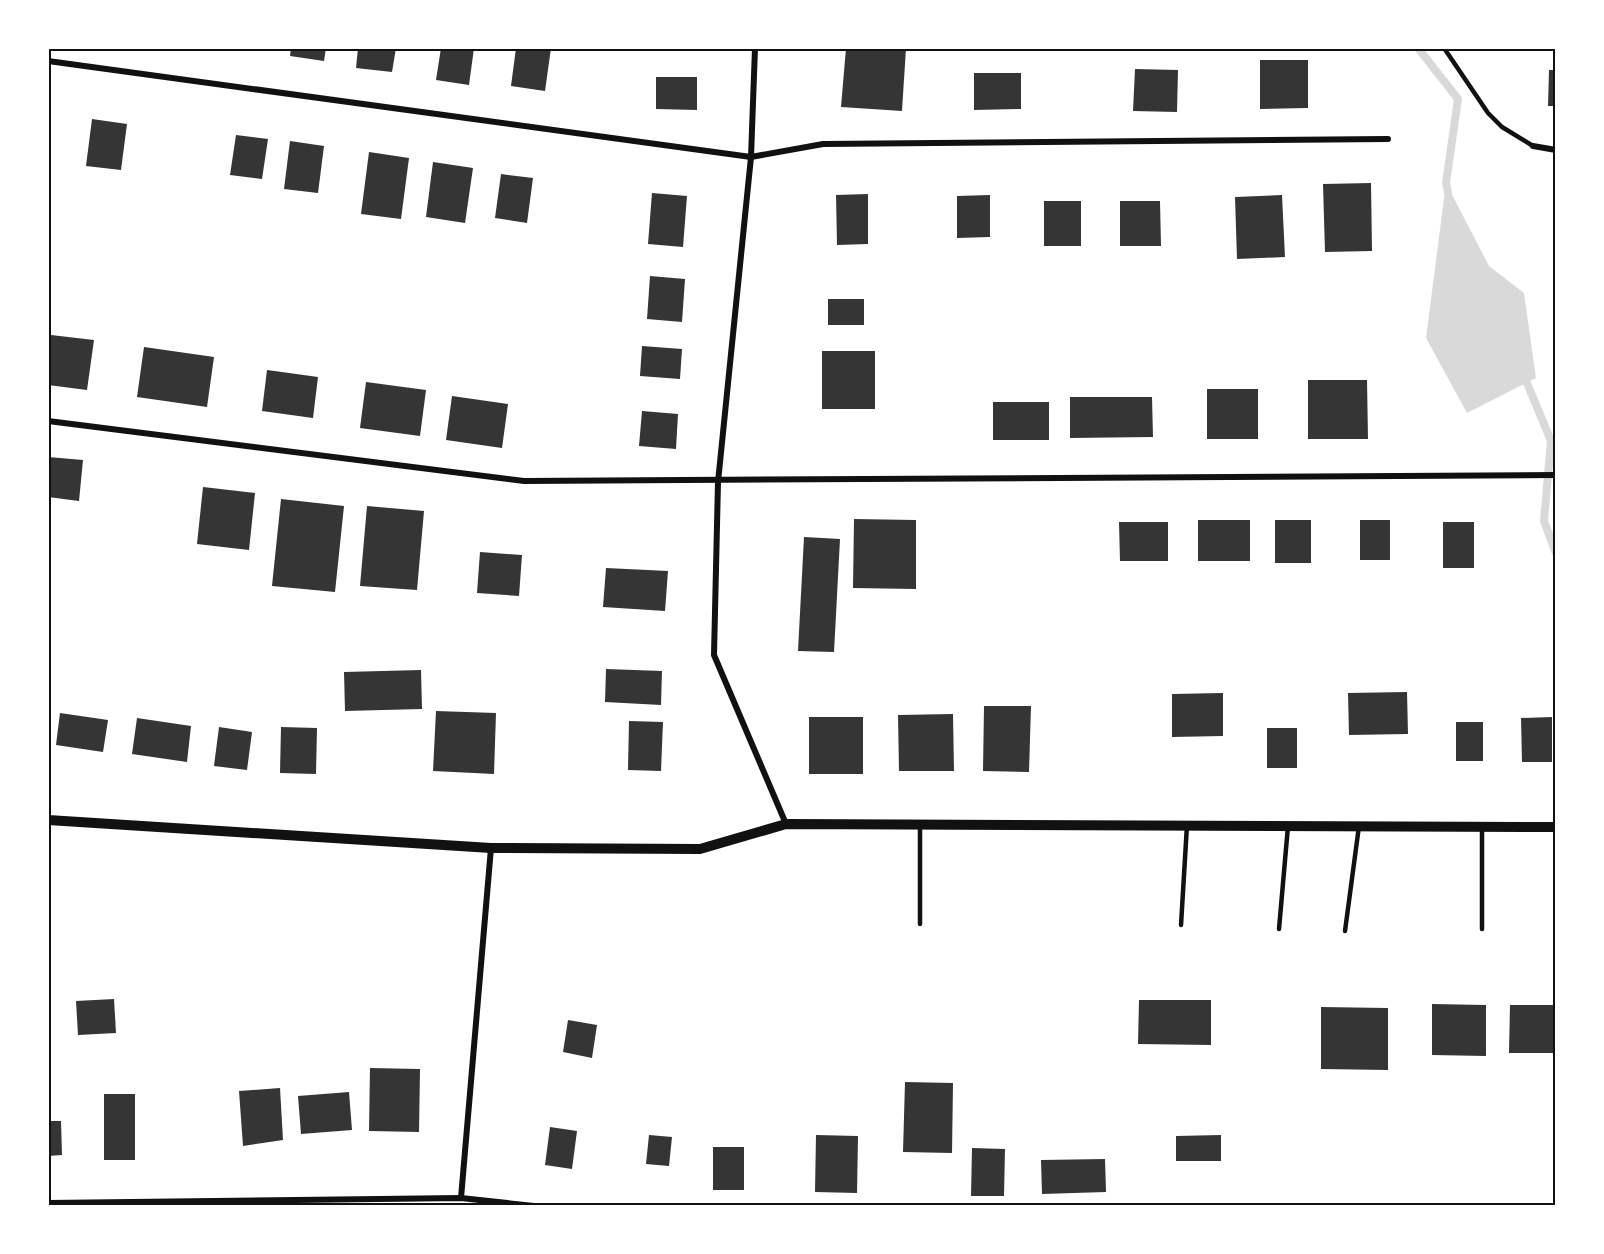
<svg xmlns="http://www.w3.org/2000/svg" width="1604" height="1254" font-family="'Exo 2',sans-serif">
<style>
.water{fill:#d9d9d9}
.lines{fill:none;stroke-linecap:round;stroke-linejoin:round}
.stream{stroke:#d9d9d9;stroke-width:8}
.building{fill:#353535}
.service{stroke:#111;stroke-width:4.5}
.minor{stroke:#111;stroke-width:6}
.tertiary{stroke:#111;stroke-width:10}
.neatline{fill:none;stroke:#111;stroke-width:2}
</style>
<rect width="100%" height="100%" fill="#fff"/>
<polygon class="water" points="1446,183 1489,266 1524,293 1536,378 1467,413 1426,338"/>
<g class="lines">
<g class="stream">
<polyline points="1418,48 1458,99 1446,183 1448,192"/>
<polyline points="1521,375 1527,383 1551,441 1544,521 1556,553"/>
</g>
</g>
<g class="building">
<polygon points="291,48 326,48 324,61 290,56"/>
<polygon points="358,48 396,48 392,72 356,68"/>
<polygon points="441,48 474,48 469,85 436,80"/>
<polygon points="516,48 551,48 545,91 511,86"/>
<polygon points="846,48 906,48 902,111 841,107"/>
<polygon points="1260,60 1308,60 1308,108 1260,109"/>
<polygon points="1135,69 1178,70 1177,112 1133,111"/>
<polygon points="1549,70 1556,70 1556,106 1548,106"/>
<polygon points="974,73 1021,73 1021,109 974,110"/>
<polygon points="656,77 697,77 697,110 656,109"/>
<polygon points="92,119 127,124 121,170 86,166"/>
<polygon points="236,135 268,139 262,179 230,175"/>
<polygon points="290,141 324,146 318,193 284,189"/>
<polygon points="369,152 409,158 401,219 361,214"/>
<polygon points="433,162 473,168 465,223 426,217"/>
<polygon points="501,174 533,178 527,223 495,218"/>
<polygon points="1371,183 1372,251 1325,252 1323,184"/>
<polygon points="652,193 687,196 683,247 648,244"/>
<polygon points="868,194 868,244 837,245 836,195"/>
<polygon points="990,195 990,237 957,238 957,196"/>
<polygon points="1282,195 1285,257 1237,259 1235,197"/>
<rect x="1044" y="201" width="37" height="45"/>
<polygon points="1120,201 1160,201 1161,246 1120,246"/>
<polygon points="650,276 685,279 682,322 647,319"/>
<rect x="828" y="299" width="36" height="26"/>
<polygon points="51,335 94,340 87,390 48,385"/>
<polygon points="642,346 682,349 680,379 640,376"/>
<polygon points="144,347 214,357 207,407 137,397"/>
<rect x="822" y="351" width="53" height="58"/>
<polygon points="267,370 318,377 313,418 262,411"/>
<polygon points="1308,380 1367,380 1368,439 1308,439"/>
<polygon points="366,382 426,390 420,436 360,428"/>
<rect x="1207" y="389" width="51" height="50"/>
<polygon points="452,396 508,404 502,448 446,440"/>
<polygon points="1070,397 1152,397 1153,437 1070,438"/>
<rect x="993" y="402" width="56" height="38"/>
<polygon points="642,411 678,414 676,449 639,446"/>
<polygon points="48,457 83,460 79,501 48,497"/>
<polygon points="203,487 255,493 249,550 197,544"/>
<polygon points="281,499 344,506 335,592 272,586"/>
<polygon points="367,506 424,511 417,590 360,586"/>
<polygon points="854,519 916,520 916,589 853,588"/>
<rect x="1198" y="520" width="52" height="41"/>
<rect x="1275" y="520" width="36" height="43"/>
<rect x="1360" y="520" width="30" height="40"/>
<polygon points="1119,522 1168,522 1168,561 1120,561"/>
<rect x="1443" y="522" width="31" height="46"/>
<polygon points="804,537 840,539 834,652 798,651"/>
<polygon points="480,552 522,555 519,596 477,593"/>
<polygon points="606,568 668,571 665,611 603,607"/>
<polygon points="606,669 662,671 661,705 605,702"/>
<polygon points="421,670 422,709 345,711 344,672"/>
<polygon points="1407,692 1408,734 1349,735 1348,693"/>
<polygon points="1223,693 1223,736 1172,737 1172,694"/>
<polygon points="984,706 1031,706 1029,772 983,771"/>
<polygon points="436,711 496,713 494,774 433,771"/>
<polygon points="60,713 108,720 103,752 56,745"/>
<polygon points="953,714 954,771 899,771 898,715"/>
<rect x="809" y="717" width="54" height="57"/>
<polygon points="1552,717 1552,762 1522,762 1521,718"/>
<polygon points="137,718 191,726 187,762 132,754"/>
<polygon points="629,721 663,722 661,771 628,770"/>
<rect x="1456" y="722" width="27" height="39"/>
<polygon points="219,727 252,732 247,770 214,766"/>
<polygon points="281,727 317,728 316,774 280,773"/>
<rect x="1267" y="728" width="30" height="40"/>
<polygon points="114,999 116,1033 78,1035 76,1001"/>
<polygon points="1139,1000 1211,1000 1211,1045 1138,1044"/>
<polygon points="1432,1004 1486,1005 1486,1056 1432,1055"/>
<polygon points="1510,1005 1556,1005 1556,1053 1509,1053"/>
<polygon points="1321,1007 1388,1008 1388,1070 1321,1069"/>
<polygon points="568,1020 597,1025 592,1058 563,1052"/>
<polygon points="370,1068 420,1069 419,1132 369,1131"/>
<polygon points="905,1082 953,1083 952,1153 903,1152"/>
<polygon points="280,1088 283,1140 243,1146 239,1091"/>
<polygon points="349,1092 352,1130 301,1134 298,1096"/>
<rect x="104" y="1094" width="31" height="66"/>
<polygon points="48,1121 61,1121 62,1155 48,1156"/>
<polygon points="550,1127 577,1131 572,1169 545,1165"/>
<polygon points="649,1135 672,1137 669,1166 646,1164"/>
<polygon points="816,1135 858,1136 857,1193 815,1192"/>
<polygon points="1221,1135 1221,1161 1176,1161 1176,1136"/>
<rect x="713" y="1147" width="31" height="43"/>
<polygon points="972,1148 1005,1149 1004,1196 971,1196"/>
<polygon points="1105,1159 1106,1192 1042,1194 1041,1160"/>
</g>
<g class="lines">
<g class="service">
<polyline points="1444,48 1488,113 1502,127 1533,146"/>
<polyline points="1482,826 1482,929"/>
<polyline points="920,924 920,824"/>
<polyline points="1181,925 1187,825"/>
<polyline points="1279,929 1288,826"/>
<polyline points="1345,931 1359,826"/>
</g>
<g class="minor">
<polyline points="755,48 751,157 718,482 714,655 786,824"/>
<polyline points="48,61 751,157 823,144 1388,139"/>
<polyline points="1533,146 1556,150"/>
<polyline points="48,421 524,481 1556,475"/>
<polyline points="461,1198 491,848"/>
<polyline points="48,1203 461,1198 534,1206"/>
</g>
<polyline class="tertiary" points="48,820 491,848 700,849 786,824 1556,827"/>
</g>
<rect width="1604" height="1254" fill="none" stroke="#ffffff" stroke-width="99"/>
<rect x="50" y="50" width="1504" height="1154" class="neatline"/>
</svg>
